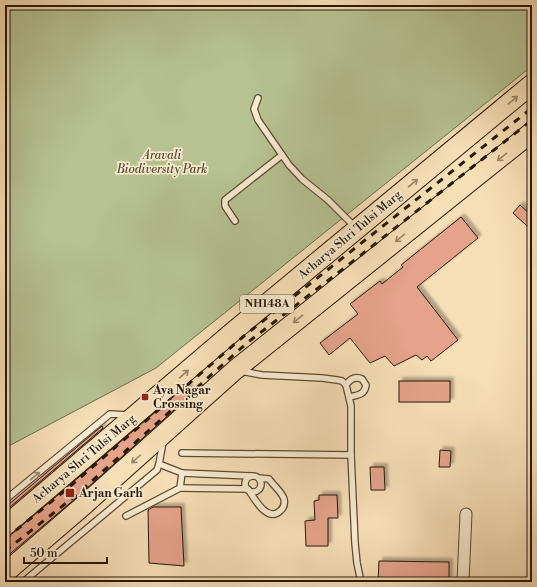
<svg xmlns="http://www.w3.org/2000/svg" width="537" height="587" font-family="'Libre Bodoni',serif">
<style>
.green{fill:#b6c292;stroke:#6e6d4c}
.building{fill:#e4a38a;stroke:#271807;filter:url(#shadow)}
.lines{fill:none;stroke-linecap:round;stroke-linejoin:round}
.lane-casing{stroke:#5b4a33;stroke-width:8}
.street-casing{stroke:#5b4a33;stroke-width:13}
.highway-casing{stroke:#271807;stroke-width:21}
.lane{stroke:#f9ead0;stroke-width:5.5}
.street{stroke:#f9ead0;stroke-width:11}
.highway{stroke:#f6deb6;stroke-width:19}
.rail{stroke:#271807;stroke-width:3;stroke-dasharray:7 7;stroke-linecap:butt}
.oneway{stroke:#998567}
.oneway2{stroke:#9a8c76}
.poi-dot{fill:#8f2418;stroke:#f9ead0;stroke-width:1.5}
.labels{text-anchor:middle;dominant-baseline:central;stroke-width:3.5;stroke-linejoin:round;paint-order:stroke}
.shield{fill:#f9ead0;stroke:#665743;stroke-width:1}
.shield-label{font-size:11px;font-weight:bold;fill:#271807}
.park-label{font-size:12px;font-style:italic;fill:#524b31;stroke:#f9ead0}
.street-label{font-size:12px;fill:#271807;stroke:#f9ead0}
.poi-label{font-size:12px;font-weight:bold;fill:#271807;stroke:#f9ead0;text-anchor:start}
</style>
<defs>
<filter id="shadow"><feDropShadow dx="3.5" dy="-3.5" stdDeviation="1" flood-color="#0004"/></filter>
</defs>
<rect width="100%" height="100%" fill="#f6deb6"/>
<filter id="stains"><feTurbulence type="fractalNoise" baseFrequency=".005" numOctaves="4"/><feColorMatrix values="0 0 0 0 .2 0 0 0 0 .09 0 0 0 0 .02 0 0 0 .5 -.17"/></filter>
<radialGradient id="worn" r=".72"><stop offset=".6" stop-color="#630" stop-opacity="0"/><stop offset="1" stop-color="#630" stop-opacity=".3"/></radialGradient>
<polygon class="green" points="5,5 532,5 532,66 156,368 5,448"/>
<g class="building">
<polygon points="520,205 532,216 532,221 527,226 513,213"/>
<polygon points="461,217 478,238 417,287 458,340 431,361 427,356 422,360 416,355 394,366 385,356 370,363 350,338 329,355 320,343 358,314 350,304 380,281 382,284 403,267 401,265"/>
<rect x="399" y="381" width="51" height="21"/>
<polygon points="186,386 193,393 76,498 5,558 5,537 12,534"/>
<polygon points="102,426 103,428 10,507 8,505"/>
<polygon points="440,450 451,451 450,467 439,467"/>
<polygon points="370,467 384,467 385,490 371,490"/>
<polygon points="319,495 337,495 338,518 328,518 328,546 306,546 305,521 315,520 314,501 319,500"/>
<polygon points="153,507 181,507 184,566 149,563 148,510"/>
<polygon points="379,561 449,562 449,582 378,582"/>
</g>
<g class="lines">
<g class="lane-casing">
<g id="lane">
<polyline points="258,98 254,109 258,120 289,165 302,179 328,200 356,228"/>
<polyline points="235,221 225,206 225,200 282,155"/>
<polyline points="241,371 262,375 322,378 337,380 342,381 346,385 351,406 351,455 355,543 357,563 361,582"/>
<path d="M346,385C350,379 355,376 362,379L366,385C365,395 357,395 350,397"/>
<polyline points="182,453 351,455"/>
<polyline points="159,464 182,473 251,476"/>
<circle cx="253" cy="484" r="8"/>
<path d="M180,488L248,489C254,498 267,523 280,511C284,508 285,504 284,499C282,492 273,485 269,479L259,478"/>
<polyline points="5,500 110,414 127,415"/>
<polyline points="126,516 180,488 182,473"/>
<polyline points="23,582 157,470 159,464 163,442"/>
</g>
</g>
<g class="street-casing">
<polyline id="street" points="463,582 466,514"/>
</g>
<g class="highway-casing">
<g id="highway">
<polyline points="5,526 235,330 532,84"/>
<polyline points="5,573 83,506 235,370 532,132"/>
</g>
</g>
<use href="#lane" class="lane"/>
<use href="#street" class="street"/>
<use href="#highway" class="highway"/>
<g class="rail">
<polyline points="5,539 67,489 244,336 532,108"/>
<polyline points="5,551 74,497 247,343 361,255 532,120"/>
</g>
</g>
<defs><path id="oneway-shaft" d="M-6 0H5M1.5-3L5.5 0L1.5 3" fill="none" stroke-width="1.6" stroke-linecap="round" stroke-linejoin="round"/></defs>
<g class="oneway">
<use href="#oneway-shaft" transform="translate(513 100) rotate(-40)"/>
<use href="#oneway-shaft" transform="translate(502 157) rotate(141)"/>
<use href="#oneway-shaft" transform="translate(413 183) rotate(-40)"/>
<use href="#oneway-shaft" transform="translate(400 238) rotate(141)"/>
<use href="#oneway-shaft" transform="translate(298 319) rotate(141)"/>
<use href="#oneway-shaft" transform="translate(184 374) rotate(-41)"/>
<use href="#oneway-shaft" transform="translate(136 459) rotate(138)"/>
</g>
<use class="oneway2" href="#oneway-shaft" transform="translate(35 476) rotate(-39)"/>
<g class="poi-dot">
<rect x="141" y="393" width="8" height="8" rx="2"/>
<rect x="65" y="488" width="10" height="10" rx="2"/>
</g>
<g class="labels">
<rect class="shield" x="240" y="295" width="54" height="18" rx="3"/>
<g class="shield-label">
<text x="267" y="304">NH148A</text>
</g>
<g class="park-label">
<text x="162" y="155">Aravali<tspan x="162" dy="14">Biodiversity Park</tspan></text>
</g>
<g class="street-label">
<text transform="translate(350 235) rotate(-40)">Acharya Shri Tulsi Marg</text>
<text transform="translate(84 459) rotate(-40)">Acharya Shri Tulsi Marg</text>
</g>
<g class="poi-label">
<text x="153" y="390">Aya Nagar<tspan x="153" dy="14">Crossing</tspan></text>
<text x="79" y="493">Arjan Garh</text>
</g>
</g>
<rect width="537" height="587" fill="none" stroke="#f6deb6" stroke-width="20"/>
<rect x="6" y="6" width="525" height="575" fill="none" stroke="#271807" stroke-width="2"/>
<rect x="10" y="10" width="517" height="567" fill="none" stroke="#271807"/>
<path d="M24 557v6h83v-6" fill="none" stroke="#271807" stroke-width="2"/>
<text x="30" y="557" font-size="12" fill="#271807" stroke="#f9ead0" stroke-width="3" paint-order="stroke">50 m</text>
<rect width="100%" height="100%" filter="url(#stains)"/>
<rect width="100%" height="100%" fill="url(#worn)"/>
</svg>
